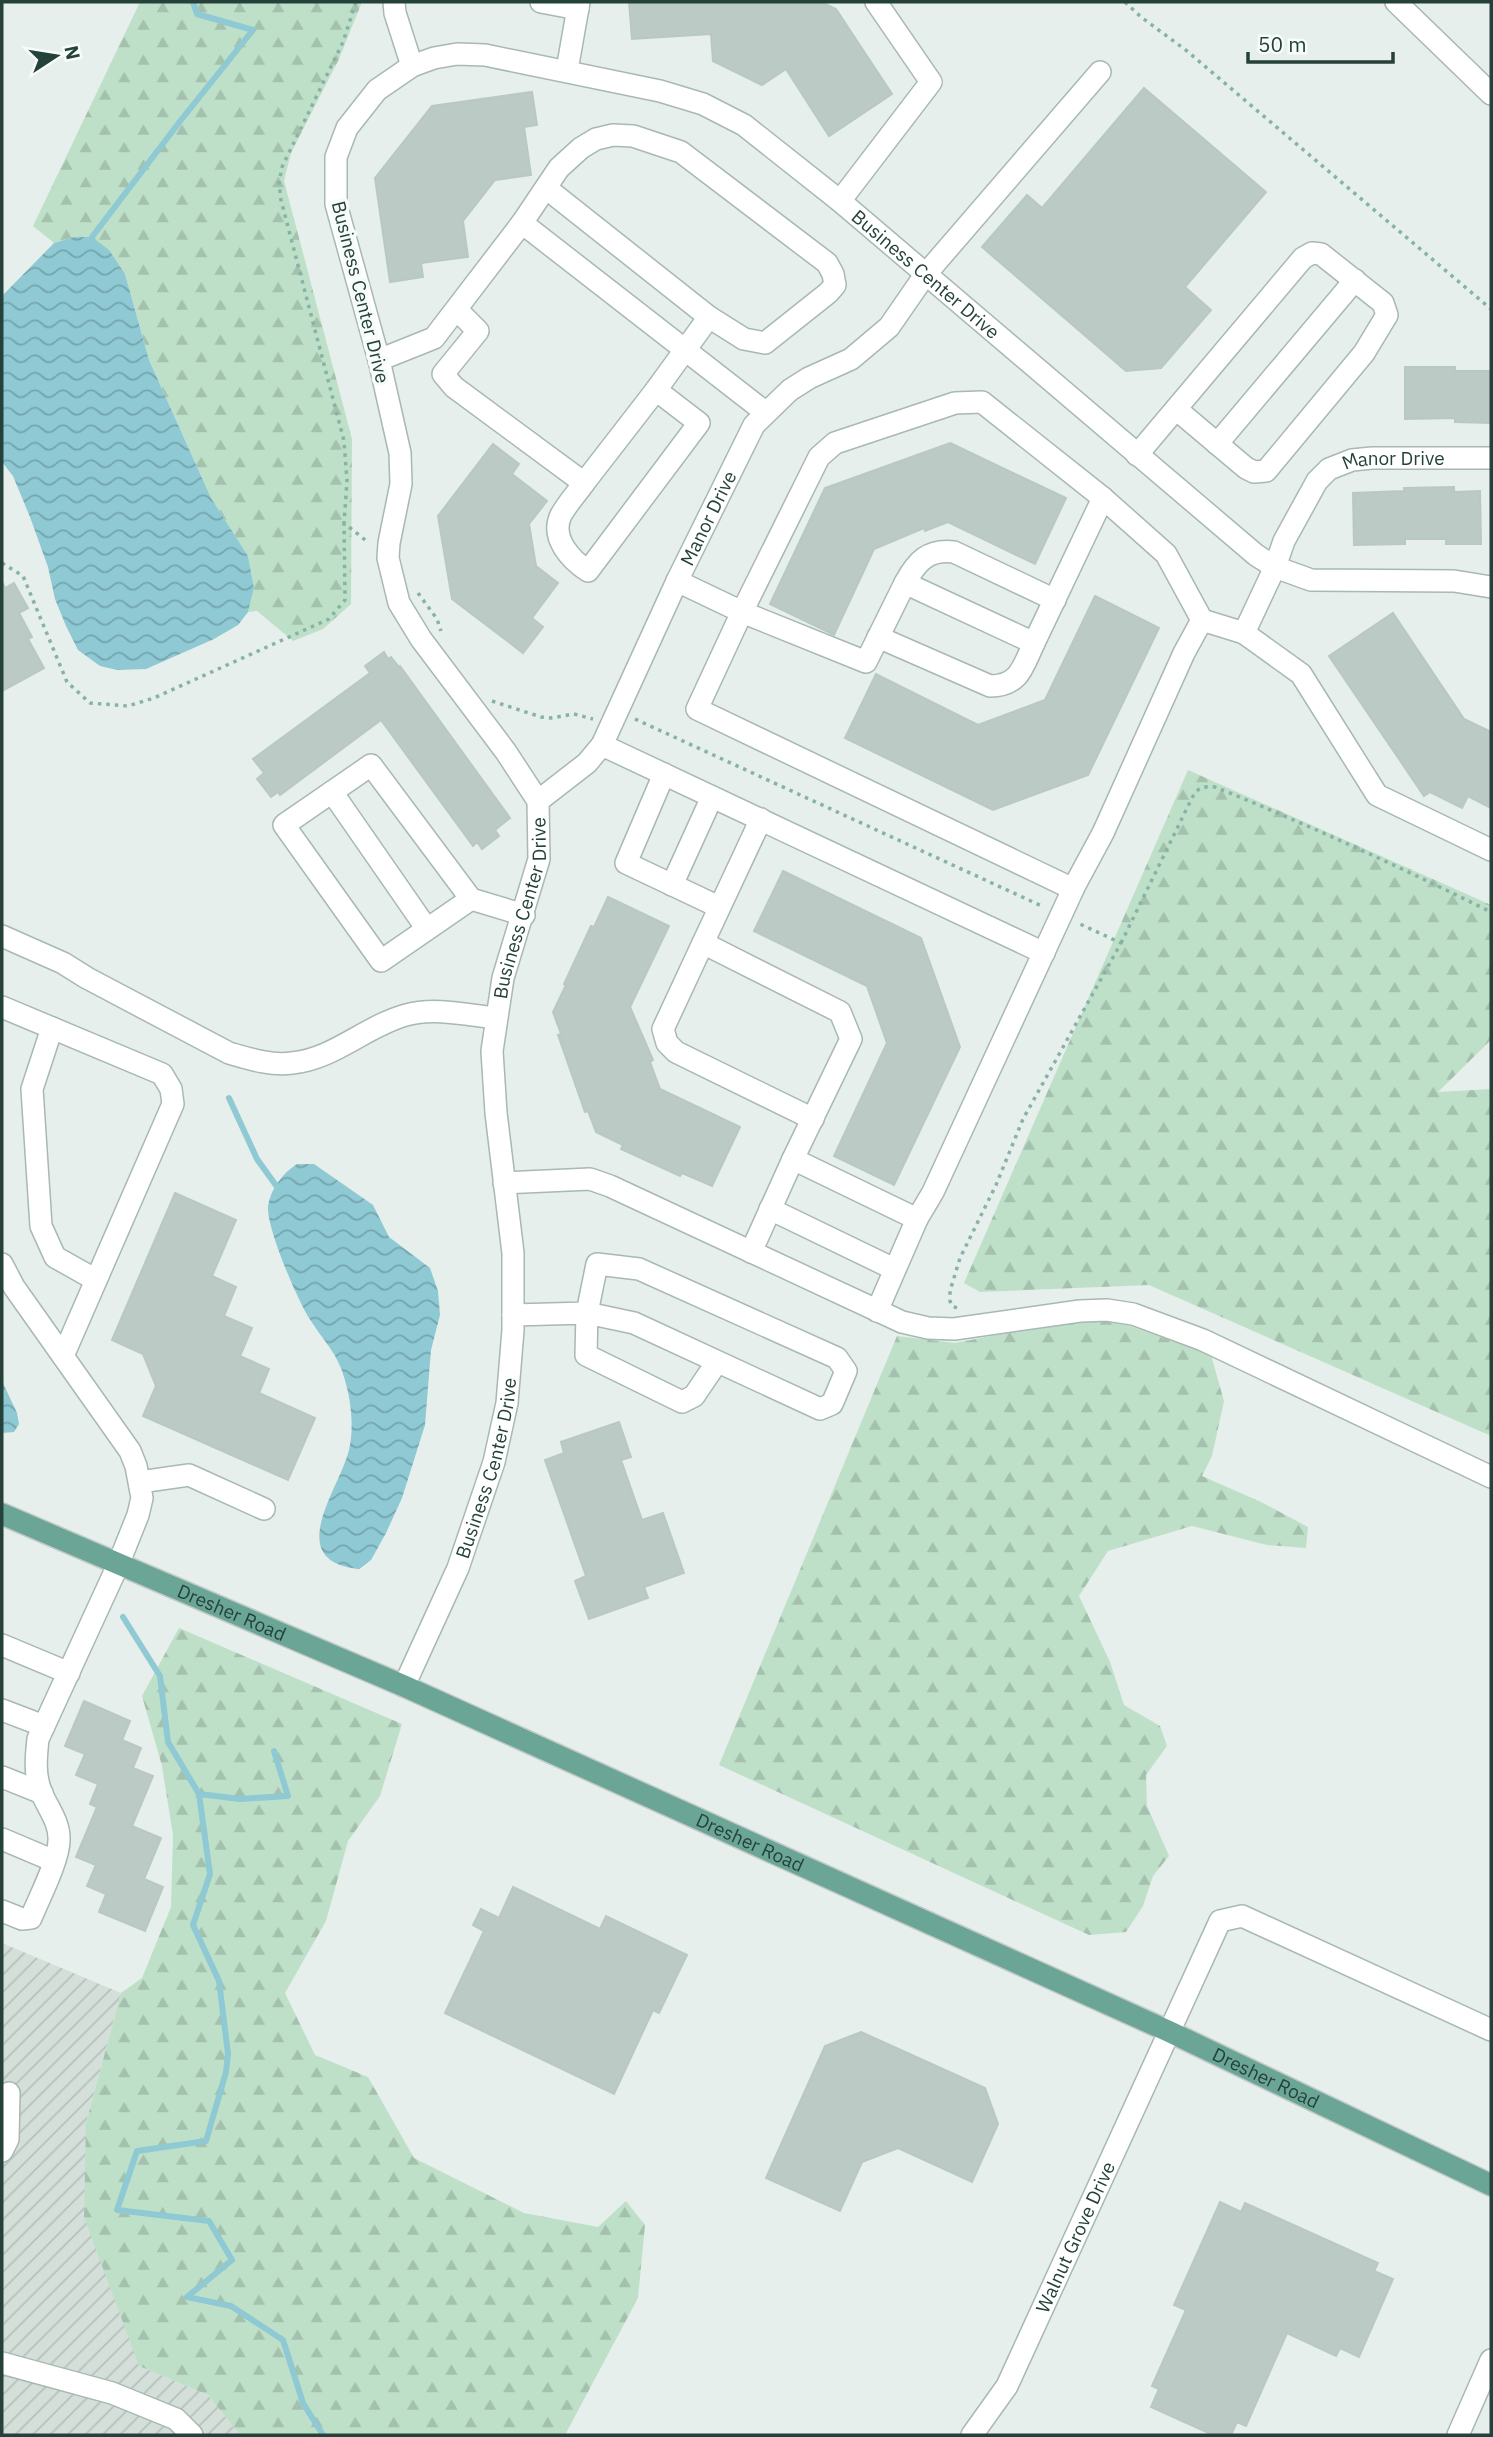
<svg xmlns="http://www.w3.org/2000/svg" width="1493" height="2437" font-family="'IBM Plex Sans',sans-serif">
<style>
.industrial{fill:url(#industrial-furrows)}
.forest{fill:url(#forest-firs)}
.water{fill:url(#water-waves)}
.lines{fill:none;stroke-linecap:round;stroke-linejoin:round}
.stream{stroke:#8ec9d4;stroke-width:6}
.building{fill:#bbcac4;stroke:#b8c9c2;stroke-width:2}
.minor-casing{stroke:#a8b8b2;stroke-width:24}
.major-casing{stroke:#c2cac8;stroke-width:24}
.path{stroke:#86b3a5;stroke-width:3.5;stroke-dasharray:3.5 5;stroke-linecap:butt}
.minor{stroke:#fff;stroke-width:21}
.major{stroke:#6aa596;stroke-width:21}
.labels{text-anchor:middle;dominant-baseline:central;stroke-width:7;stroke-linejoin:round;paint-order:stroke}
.street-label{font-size:19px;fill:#24423a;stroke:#f7fbf9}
</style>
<defs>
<pattern id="industrial-furrows" width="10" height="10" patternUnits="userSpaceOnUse" patternTransform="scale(1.75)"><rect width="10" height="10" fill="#d4dfda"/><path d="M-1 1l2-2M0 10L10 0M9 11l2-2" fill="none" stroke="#b6c1bc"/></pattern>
<pattern id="forest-firs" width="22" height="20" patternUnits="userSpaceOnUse" patternTransform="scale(1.75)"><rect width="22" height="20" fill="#bfe0c8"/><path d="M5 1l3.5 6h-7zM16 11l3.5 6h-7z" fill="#a4c1ad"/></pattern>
<pattern id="water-waves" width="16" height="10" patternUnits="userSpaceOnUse" patternTransform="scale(1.75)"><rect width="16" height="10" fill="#8ec9d4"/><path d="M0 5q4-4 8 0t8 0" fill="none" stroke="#74a5ad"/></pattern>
</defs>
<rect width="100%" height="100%" fill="#e6efeb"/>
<polygon class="industrial" points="2,1943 121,1993 86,2123 139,2366 208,2395 240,2435 2,2435"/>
<g class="forest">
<polygon points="140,2 362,2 339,59 291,153 284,181 352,439 351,604 323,629 293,641 257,611 248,612 254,588 248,556 211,498 149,360 125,274 74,237 54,243 33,226"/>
<polygon points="1188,770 1491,905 1491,1040 1438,1092 1491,1089 1491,1436 1149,1285 980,1292 964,1283"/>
<polygon points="1110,1319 1211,1355 1224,1401 1212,1456 1202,1476 1261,1502 1308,1527 1306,1548 1267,1545 1192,1526 1108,1551 1079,1596 1110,1662 1124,1705 1160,1726 1167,1746 1146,1775 1147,1806 1169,1856 1153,1876 1143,1906 1126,1932 1089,1935 719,1765 897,1336 955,1343 1069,1321"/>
<polygon points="179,1628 402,1724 380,1796 348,1841 326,1921 285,1993 315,2055 368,2077 414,2158 524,2213 598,2227 626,2201 645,2225 638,2298 565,2435 240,2435 208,2395 139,2366 84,2217 86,2123 121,1993 142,1978 171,1907 173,1835 162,1766 142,1696"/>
</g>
<g class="water">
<polygon points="74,237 92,237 109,250 125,274 149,360 211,498 248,556 254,588 248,612 238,625 214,639 146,669 117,670 100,666 78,650 66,626 55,599 48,567 30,517 13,476 2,462 2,296 54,243"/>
<path d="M297,1164H314L373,1205L389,1237L430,1268L438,1291L440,1315L431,1350L425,1425L402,1498L386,1533L371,1560L359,1569C282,1561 339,1490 349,1450C353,1433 352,1414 349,1397C347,1387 344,1375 340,1366C333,1349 321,1337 311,1321C298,1302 266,1227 268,1206C271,1188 283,1173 297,1164Z"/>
<polygon points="2,1381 17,1413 19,1424 14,1432 2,1433"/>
</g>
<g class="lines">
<g class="stream">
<polyline points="93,243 92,237 181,120 253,30 197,14 193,2"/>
<polyline points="229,1098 257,1159 280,1191"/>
<polyline points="123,1617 160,1676 168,1742 199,1794"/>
<polyline points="274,1751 288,1796 240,1799 199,1794 210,1874 193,1925 219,1981 228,2054 226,2072 206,2141 137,2151 117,2210 209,2221 232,2260 187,2297 231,2306 283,2340 303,2403 323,2435"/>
</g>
</g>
<g class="building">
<polygon points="629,2 821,2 836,9 892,94 829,136 786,69 762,85 713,61 711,34 632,39"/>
<polygon points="1144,88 1266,192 1185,287 1211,310 1161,368 1126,371 982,247 1027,195 1042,208"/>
<polygon points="532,92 537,125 524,127 531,175 495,180 463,221 468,257 421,263 423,277 390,282 375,178 432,106"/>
<polygon points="1405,367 1455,367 1455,371 1491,371 1491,423 1455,422 1455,418 1405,419"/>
<polygon points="950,443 1066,498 1035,564 948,522 925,531 924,528 874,549 834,635 770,604 825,488"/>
<polygon points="493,444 519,464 512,474 547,501 529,524 536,566 558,583 532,618 543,627 523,653 452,599 438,516"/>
<polygon points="1454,487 1454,492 1480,491 1481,544 1446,544 1446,539 1405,539 1405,544 1354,545 1353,493 1404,491 1404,488"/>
<polygon points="2,582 5,588 14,583 28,608 19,613 32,637 28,639 44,668 2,691"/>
<polygon points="1095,596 1159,628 1088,775 993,810 845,738 876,674 978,725 1045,700"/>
<polygon points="1393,613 1464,719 1491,732 1491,808 1468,796 1462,808 1430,792 1424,796 1329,656"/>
<polygon points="384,652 388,659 391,657 399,667 400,666 510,818 495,830 499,836 482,849 477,842 473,846 381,720 280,795 278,792 271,797 257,779 264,773 253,759 370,673 365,666"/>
<polygon points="783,871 921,938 960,1047 894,1185 834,1156 887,1043 867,986 754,931"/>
<polygon points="608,897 669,926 630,1007 653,1060 650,1062 660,1089 740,1127 712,1186 682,1173 680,1176 621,1149 623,1145 596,1132 588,1111 585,1112 558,1035 561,1034 553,1012 566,985 564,984 591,926 594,927"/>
<polygon points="175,1193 236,1220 212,1276 236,1287 224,1316 252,1328 240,1356 269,1369 259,1393 315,1418 288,1480 143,1416 156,1386 143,1354 112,1340"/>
<polygon points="619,1422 631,1457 621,1460 642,1520 663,1513 684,1573 644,1587 648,1598 589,1619 575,1581 586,1576 545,1460 564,1453 561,1442"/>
<polygon points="84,1701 130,1721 122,1740 141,1748 133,1768 153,1776 132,1826 161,1838 144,1879 163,1887 145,1931 99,1912 106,1894 87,1886 96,1865 76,1857 97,1807 90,1804 98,1784 76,1775 85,1754 65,1746"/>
<polygon points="513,1887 600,1929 606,1916 687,1955 659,2013 653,2010 614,2094 445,2013 484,1931 473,1925 481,1909 499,1918"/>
<polygon points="861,2032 985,2088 998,2124 972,2182 898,2148 862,2162 840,2211 766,2178 825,2046"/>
<polygon points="1220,2202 1241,2212 1245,2203 1378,2263 1374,2271 1393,2279 1359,2357 1340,2348 1336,2356 1287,2333 1246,2426 1237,2422 1231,2435 1213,2435 1151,2407 1159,2389 1152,2386 1186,2310 1174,2305"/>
</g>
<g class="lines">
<g class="minor-casing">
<g id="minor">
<polyline points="394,2 395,13 412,66"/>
<polyline points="541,2 578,9"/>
<polyline points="1396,2 1491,94"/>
<polyline points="567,70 579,2"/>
<polyline points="546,188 709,317"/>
<polyline points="840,201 931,82 876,2"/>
<path d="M457,310L478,331L443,374L454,387L584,483C577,493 567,504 561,515C550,538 571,560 588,571L699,423L656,390L709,317L744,339L765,343L828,293L835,285L833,274L827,263L681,152L633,136L613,135L596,139L581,148L559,168L522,223"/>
<polyline points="379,360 434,338 522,223 765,412"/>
<polyline points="1217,444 1355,280"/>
<polyline points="1137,455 1303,258 1312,253 1321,254 1383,303 1387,315 1364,353 1266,471 1254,472 1246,468 1176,409"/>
<polyline points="584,483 656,390"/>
<polyline points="677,581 742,612 866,662 905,583 1034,643 1103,498 1166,554 1202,620"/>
<path d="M905,583C917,561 928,549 954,552L1055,600"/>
<polyline points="1244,633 1301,674 1377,795 1491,850"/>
<path d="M878,637L990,686C1020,686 1023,666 1034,643"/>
<polyline points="602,745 1044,953"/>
<polyline points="664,774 626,863 719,907"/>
<polyline points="332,792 427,929"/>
<path id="s1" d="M538,801L587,763L602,745L677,581L754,425L790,390L809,378L851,359L889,327L925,275L1100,72"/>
<polyline points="761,819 703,943 840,1012 851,1039 793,1159 917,1219"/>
<polyline points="672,885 712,797"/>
<polyline points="1073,889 697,709 742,612 819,457 835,443 955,403 982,402 1103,498"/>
<polyline points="471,899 381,961 284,825 371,765 471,899 524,915"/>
<path d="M2,936L63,963L87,978L229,1053C250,1059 271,1066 292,1063C334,1059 366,1026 406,1015C434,1007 468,1015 496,1018"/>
<polyline points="703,943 663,1029 667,1043 676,1052 813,1119"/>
<polyline points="2,1007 162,1074 171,1089 173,1104 63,1356"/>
<polyline points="52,1028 32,1089 41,1226 55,1257 96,1280"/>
<polyline points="504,1183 590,1179 610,1186 902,1322 928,1328 954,1329 1080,1311 1107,1310 1133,1314 1203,1340 1491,1477"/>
<polyline points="770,1209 894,1269"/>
<polyline points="751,1252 793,1159"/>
<path d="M2,1264L14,1287L130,1451L136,1466L142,1498L138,1515L118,1565L38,1739C36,1757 34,1776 42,1794C48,1808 60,1823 59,1840C59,1860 39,1898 31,1918L22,1919L2,1911"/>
<path id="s2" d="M877,1311L917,1219L933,1192L1075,885L1103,833L1184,653L1202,620L1244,633L1275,567L1284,541L1317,481L1329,469L1352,460L1372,458H1491"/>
<polyline points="513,1315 587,1313 634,1323 820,1409 832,1404 846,1371 837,1358 639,1269 597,1264 587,1313 586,1355 682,1402 694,1396 717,1362"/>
<polyline points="140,1482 189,1475 264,1509"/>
<polyline points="2,1645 69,1673"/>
<path id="s3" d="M404,1686L458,1568L494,1462L507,1403L513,1330V1253L496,1113L492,1051L503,978L539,859L538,801L506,752L421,639L399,603L388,558L389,543L401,484L400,453L379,360L336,204V157L347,128L377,90L412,66L434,58L457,54L485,55L660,91L703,104L744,125L840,201L1256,555L1275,567L1311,580L1454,581L1491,587"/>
<polyline points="2,1710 44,1726"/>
<polyline points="2,1777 42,1793"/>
<polyline points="2,1839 54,1861"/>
<polyline points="2,2151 8,2139 9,2093"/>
<polyline points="2,2363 112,2393 176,2419 192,2435"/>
<path id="s4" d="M972,2435L1007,2386L1220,1921L1242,1916L1491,2030"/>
<polyline points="1458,2435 1491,2360"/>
</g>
</g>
<g class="major-casing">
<g id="major">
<path id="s5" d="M2,1514L404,1686L1168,2031L1491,2185"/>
</g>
</g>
<g class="path">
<polyline points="356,2 343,42 282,167 279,183 281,200 344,441 347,481 344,523 369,543"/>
<polyline points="1125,2 1141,17 1187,51 1491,309"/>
<polyline points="2,563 23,576 67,682 90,703 128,706 154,698 329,619 345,600 344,523"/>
<polyline points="418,593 437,619 441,631"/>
<polyline points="492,701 541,717 551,718 574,714 593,719"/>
<polyline points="635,719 1044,907"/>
<path d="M1121,943L1191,800C1197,788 1201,786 1215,787C1309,825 1400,867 1491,912"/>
<polyline points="957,1308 952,1306 950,1301 950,1291 960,1258 996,1185 1023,1119 1121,943 1080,924"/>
</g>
<use href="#minor" class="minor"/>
<use href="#major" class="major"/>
</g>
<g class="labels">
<g class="street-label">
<text stroke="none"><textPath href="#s3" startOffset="2312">Business Center Drive</textPath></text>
<text transform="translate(361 292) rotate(76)">Business Center Drive</text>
<text stroke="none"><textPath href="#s2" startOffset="1060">Manor Drive</textPath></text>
<text stroke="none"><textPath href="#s1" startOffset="336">Manor Drive</textPath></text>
<text stroke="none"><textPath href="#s3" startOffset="802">Business Center Drive</textPath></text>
<text stroke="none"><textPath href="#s3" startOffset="234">Business Center Drive</textPath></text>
<text stroke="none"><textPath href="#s5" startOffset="250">Dresher Road</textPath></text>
<text stroke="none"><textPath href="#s5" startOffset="817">Dresher Road</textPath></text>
<text stroke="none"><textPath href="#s5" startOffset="1384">Dresher Road</textPath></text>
<text stroke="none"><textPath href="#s4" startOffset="224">Walnut Grove Drive</textPath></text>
</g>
</g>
<rect width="1493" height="2437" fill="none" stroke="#24423a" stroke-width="7"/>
<g transform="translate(56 56) rotate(78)" stroke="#f7fbf9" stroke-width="5" paint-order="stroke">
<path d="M0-5L12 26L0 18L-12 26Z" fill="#24423a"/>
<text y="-10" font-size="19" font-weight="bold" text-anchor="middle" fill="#24423a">N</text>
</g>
<path d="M1248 52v10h145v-10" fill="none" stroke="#24423a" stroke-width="3.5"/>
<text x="1258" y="52" font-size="21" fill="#24423a" stroke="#f7fbf9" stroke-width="5" paint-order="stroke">50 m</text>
</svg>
